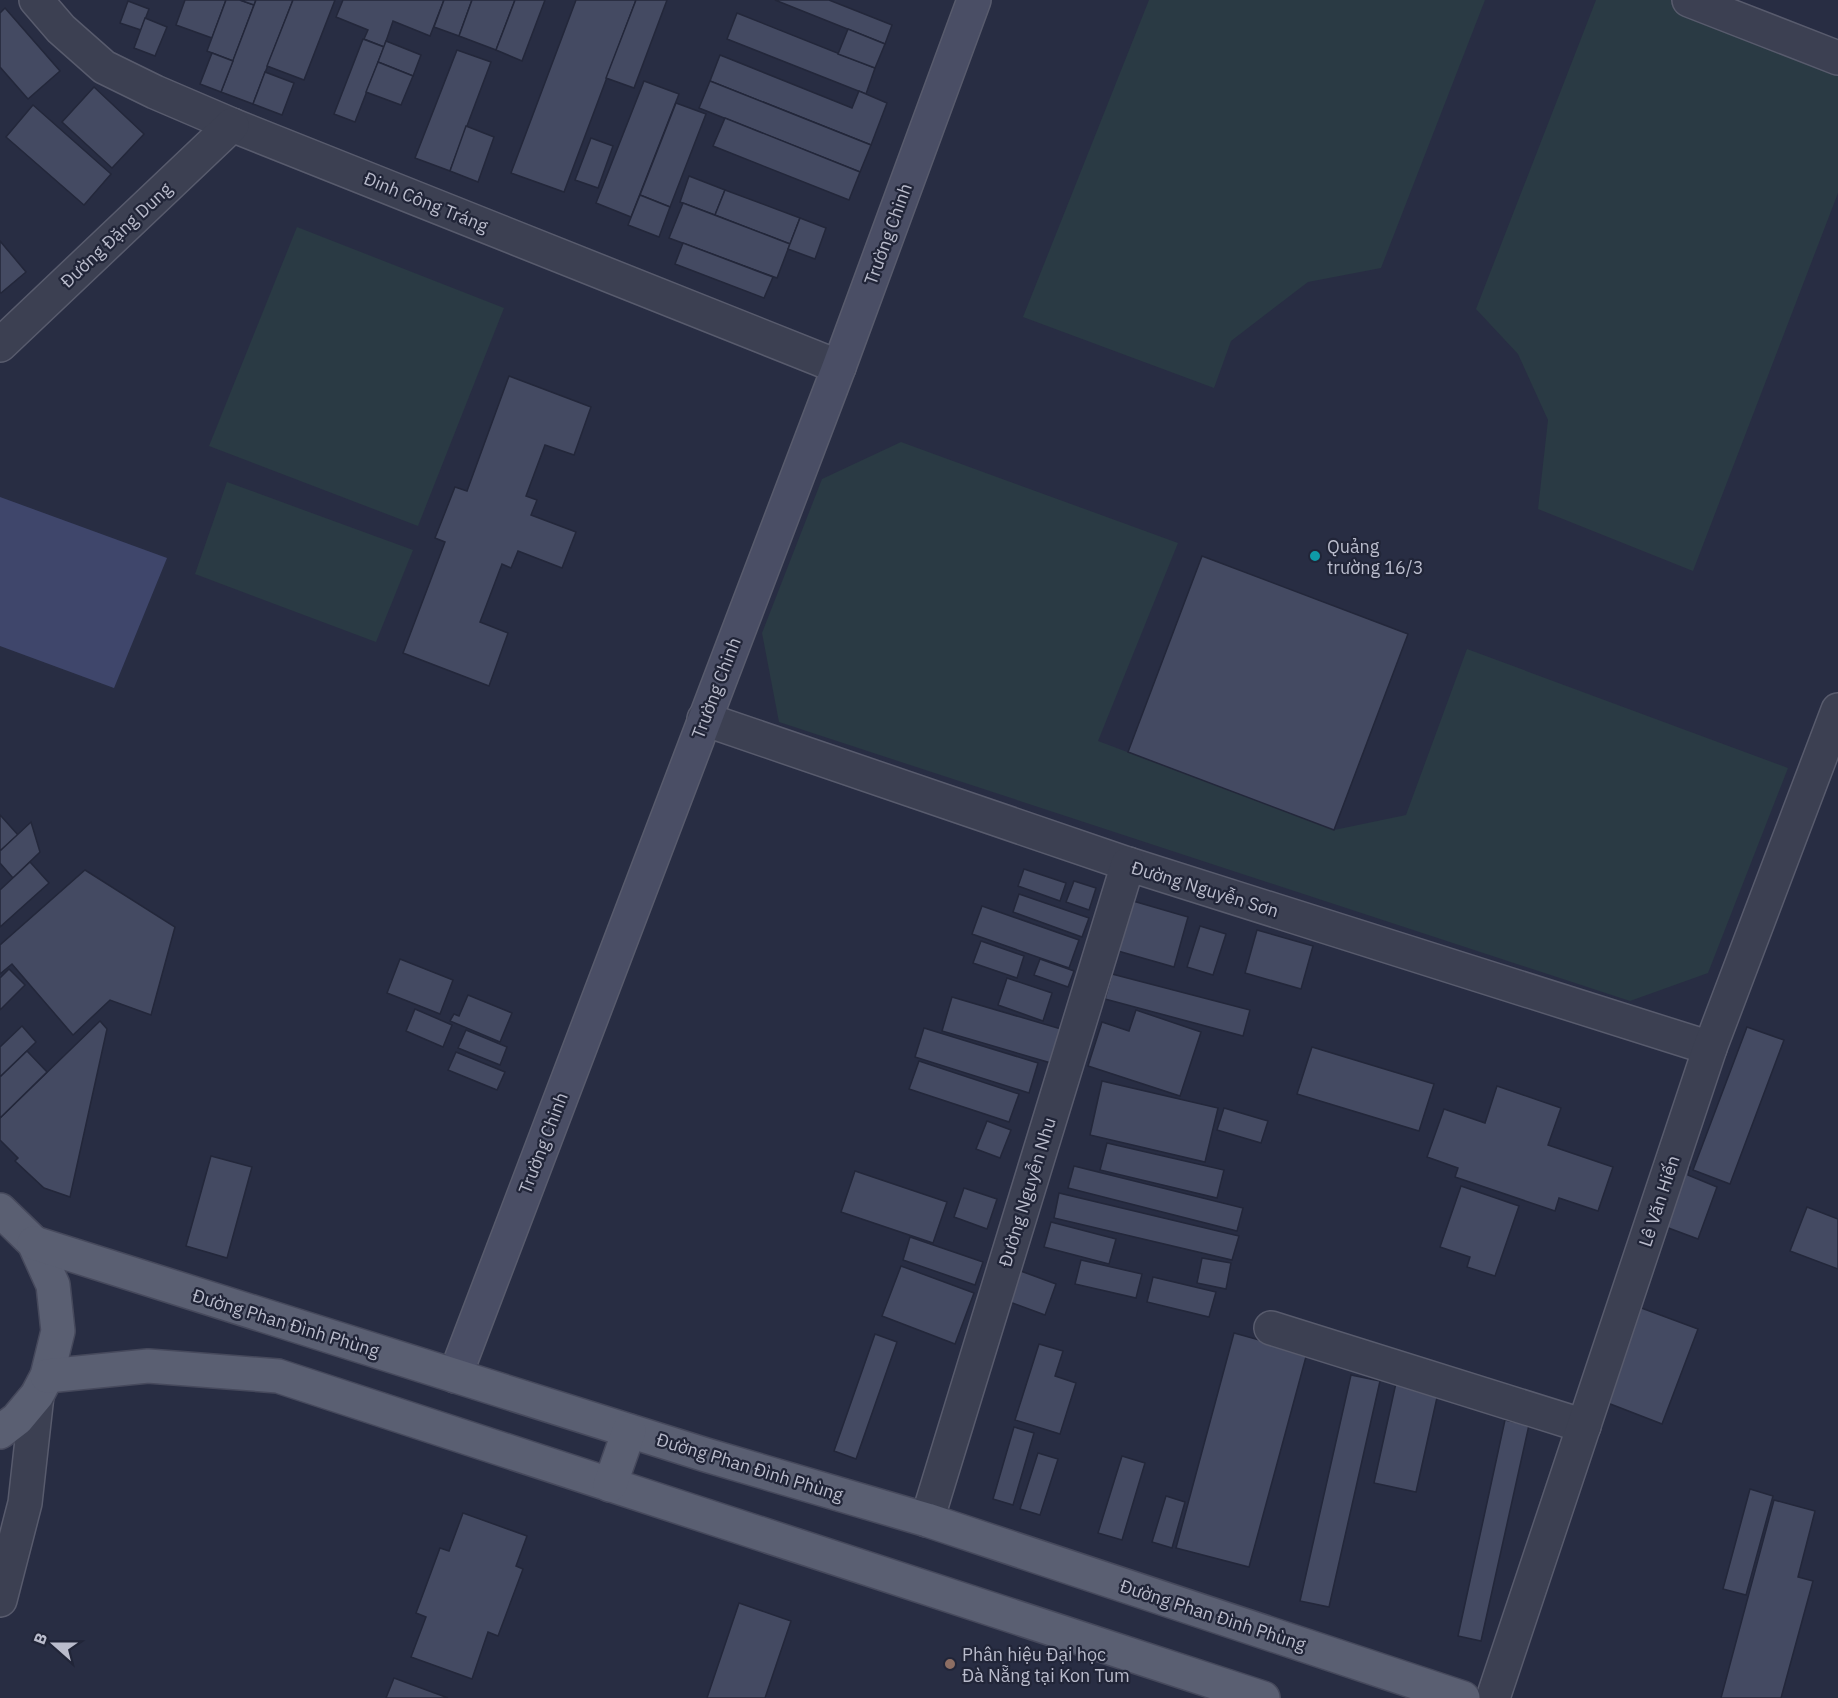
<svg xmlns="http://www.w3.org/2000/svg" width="1838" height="1698" font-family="'IBM Plex Sans',sans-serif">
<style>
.green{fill:#2a3a44}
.water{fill:#3f466b}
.building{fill:#444a62;stroke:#23273a;stroke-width:1.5}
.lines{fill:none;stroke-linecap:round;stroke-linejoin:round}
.street-casing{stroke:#585b6d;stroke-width:36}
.secondary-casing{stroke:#585b6d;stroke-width:36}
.primary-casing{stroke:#46495c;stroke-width:36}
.street{stroke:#3c4052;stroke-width:33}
.secondary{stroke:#4a4e65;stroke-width:33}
.primary{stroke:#5a5f72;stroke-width:33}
.culture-dot{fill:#0f9aa8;stroke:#212538;stroke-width:2}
.education-dot{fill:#8d6e63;stroke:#212538;stroke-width:2}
.labels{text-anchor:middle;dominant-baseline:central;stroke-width:4.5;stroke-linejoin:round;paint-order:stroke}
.street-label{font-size:18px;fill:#babccc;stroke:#212538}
.poi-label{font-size:18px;fill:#babccc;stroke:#212538;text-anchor:start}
</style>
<rect width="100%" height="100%" fill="#282d43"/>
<g class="green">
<polygon points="1149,0 1485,0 1381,268 1308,282 1231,341 1214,388 1023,317"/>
<polygon points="1596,0 1686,0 1838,59 1838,193 1693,571 1538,509 1548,420 1518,354 1476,309"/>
<polygon points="297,227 504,308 418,526 209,446"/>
<polygon points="901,442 1178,543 1098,741 1334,830 1406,815 1467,649 1788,768 1708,973 1630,1001 779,722 762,633 822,479"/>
<polygon points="227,482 413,550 376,642 195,574"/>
</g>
<polygon class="water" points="0,497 167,558 114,688 0,646"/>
<g class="building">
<polygon points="185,0 226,0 212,38 176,25"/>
<polygon points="226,0 240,0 254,5 233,61 207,51"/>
<polygon points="240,0 256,0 254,5"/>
<polygon points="256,0 293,0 253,104 221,92"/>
<polygon points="293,0 335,0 304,80 267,66"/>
<polygon points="343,0 444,0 430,36 393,21 384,47 364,39 368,30 336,17"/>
<polygon points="444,0 472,0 459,36 434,27"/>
<polygon points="472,0 515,0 496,50 459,36"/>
<polygon points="515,0 545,0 522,61 496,50"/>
<polygon points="576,0 636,0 564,192 511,173"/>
<polygon points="636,0 667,0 634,88 606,78"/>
<polygon points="775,0 829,0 892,25 885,44"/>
<polygon points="128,1 149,9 141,30 120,23"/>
<polygon points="5,8 60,71 28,99 0,67 0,13"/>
<polygon points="737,13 875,68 866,94 727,39"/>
<polygon points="145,18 167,27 155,56 134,48"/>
<polygon points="848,29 885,44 875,68 838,54"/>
<polygon points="363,39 384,47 355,122 334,114"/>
<polygon points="386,41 421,55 413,76 378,62"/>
<polygon points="457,50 491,62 450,171 415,158"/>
<polygon points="212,53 233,61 221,92 200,84"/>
<polygon points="720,55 852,108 859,91 887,103 871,145 710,81"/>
<polygon points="378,62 413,76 401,105 366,92"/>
<polygon points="265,72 294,83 282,115 253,104"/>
<polygon points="644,81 679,94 631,217 596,203"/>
<polygon points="710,81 871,145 860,172 699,108"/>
<polygon points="94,87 144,134 112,168 62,122"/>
<polygon points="676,103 706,114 670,207 640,195"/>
<polygon points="33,105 111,174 84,205 6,137"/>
<polygon points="725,118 860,172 849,200 713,146"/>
<polygon points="466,126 494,137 478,182 450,171"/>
<polygon points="591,138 613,146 598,188 575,180"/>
<polygon points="689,176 725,190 715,215 680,202"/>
<polygon points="725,190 800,218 790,244 715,215"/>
<polygon points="640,195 670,207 659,237 628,225"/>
<polygon points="683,203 790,244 777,278 669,238"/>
<polygon points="800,218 826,228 815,259 788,249"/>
<polygon points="0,241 26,272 1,293 0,292"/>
<polygon points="683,243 773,277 764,298 675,264"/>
<polygon points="509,376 591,407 574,455 545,445 526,496 537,500 531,515 576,532 562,568 518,551 511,568 502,564 480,622 508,633 489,686 403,653 445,542 435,538 455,487 467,491"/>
<polygon points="1202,556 1408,634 1334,830 1128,752"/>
<polygon points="0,815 18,835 0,851"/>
<polygon points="31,822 40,852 13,878 0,863 0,851"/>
<polygon points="30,862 49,883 0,927 0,890"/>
<polygon points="1024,869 1066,883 1060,901 1018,886"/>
<polygon points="85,870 175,927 151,1015 110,1000 73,1035 12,964 0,974 0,945"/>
<polygon points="1074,881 1096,888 1089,910 1066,902"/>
<polygon points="1019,894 1089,918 1082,937 1013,912"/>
<polygon points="1133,901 1188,917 1174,967 1118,951"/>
<polygon points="982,906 1079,940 1069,968 972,934"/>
<polygon points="1200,926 1226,934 1213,975 1187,967"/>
<polygon points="1257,930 1313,946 1301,989 1245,973"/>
<polygon points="981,941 1024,956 1017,978 973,963"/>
<polygon points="400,959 453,980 440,1014 387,993"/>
<polygon points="1040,959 1074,971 1068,987 1034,975"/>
<polygon points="9,969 25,985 0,1010 0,978"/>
<polygon points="1112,974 1250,1010 1243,1036 1105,999"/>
<polygon points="1007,978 1052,993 1043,1021 998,1005"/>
<polygon points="468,995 512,1013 500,1042 450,1021 454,1014 459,1016"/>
<polygon points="952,997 1061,1029 1051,1063 942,1031"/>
<polygon points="415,1009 452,1025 443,1047 406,1031"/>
<polygon points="1136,1010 1201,1032 1180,1096 1088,1066 1102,1022 1129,1031"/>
<polygon points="100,1021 107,1029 70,1197 44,1188 15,1161 18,1158 0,1140 0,1118"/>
<polygon points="22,1026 36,1042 0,1077 0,1047"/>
<polygon points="1747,1027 1784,1040 1730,1184 1693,1170"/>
<polygon points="924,1028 1038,1063 1029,1093 915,1057"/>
<polygon points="466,1030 507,1047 500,1065 458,1048"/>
<polygon points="1312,1047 1434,1084 1419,1131 1297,1094"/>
<polygon points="27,1051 47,1072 0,1118 0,1077"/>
<polygon points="456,1052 505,1072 497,1090 448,1070"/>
<polygon points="919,1061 1019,1094 1009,1122 909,1089"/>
<polygon points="1102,1081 1218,1108 1205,1162 1090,1135"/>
<polygon points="1497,1086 1561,1108 1548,1145 1613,1167 1598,1211 1559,1198 1555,1211 1455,1177 1458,1168 1427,1157 1444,1109 1485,1123"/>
<polygon points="1224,1108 1268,1121 1261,1143 1217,1130"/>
<polygon points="987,1121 1011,1130 1000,1158 976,1149"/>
<polygon points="1107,1143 1224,1170 1217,1198 1100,1170"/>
<polygon points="211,1156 252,1167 227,1258 186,1246"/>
<polygon points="1677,1162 1690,1167 1688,1175 1717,1187 1698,1239 1655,1223"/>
<polygon points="1074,1166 1243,1208 1237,1231 1068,1188"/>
<polygon points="855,1171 947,1202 933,1243 841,1212"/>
<polygon points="1461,1186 1519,1206 1495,1276 1467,1267 1470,1257 1440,1247"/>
<polygon points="964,1188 997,1199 987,1229 954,1217"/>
<polygon points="1059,1193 1239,1236 1232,1260 1054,1218"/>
<polygon points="1807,1207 1838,1219 1838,1269 1790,1251"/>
<polygon points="1051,1222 1116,1239 1109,1264 1044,1247"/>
<polygon points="910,1237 983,1262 975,1285 903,1260"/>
<polygon points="1202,1258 1231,1263 1226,1289 1197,1283"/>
<polygon points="1081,1260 1142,1274 1136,1298 1075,1284"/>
<polygon points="901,1266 974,1293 955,1344 882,1316"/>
<polygon points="1018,1270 1056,1284 1045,1315 1007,1301"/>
<polygon points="1153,1277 1216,1292 1209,1317 1147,1302"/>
<polygon points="1636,1306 1698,1329 1662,1424 1600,1400"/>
<polygon points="1234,1333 1307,1353 1249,1567 1176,1548"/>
<polygon points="875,1334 897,1342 856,1459 834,1451"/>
<polygon points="1039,1344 1063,1351 1055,1376 1076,1383 1060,1434 1015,1420"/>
<polygon points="1351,1375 1380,1381 1329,1607 1300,1601"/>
<polygon points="1396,1383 1438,1393 1416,1492 1374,1483"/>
<polygon points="1505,1420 1529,1425 1481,1641 1458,1636"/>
<polygon points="1014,1427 1034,1433 1013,1505 993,1499"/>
<polygon points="1038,1453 1058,1459 1040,1515 1020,1509"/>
<polygon points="1122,1456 1145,1463 1122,1540 1098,1533"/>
<polygon points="1750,1489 1773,1496 1746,1595 1723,1589"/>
<polygon points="1166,1496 1185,1502 1172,1548 1152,1542"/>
<polygon points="1774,1500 1815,1511 1798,1577 1813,1581 1781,1698 1721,1698"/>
<polygon points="463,1513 527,1536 516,1566 523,1569 498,1636 488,1632 472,1679 411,1657 426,1617 416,1613 440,1548 449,1551"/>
<polygon points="739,1603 791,1621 765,1698 707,1698"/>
<polygon points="394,1678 448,1698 386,1698"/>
</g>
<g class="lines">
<g class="street-casing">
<g id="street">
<polyline points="36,0 61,29 104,67 155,92 232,125 839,367"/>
<polyline points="1689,0 1838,58"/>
<polyline points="0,345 232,125"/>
<polyline points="704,719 1128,864 1710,1048"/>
<polyline points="1271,1328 1584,1426"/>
<polyline points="927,1520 1128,864"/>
<polyline points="0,1600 25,1503 37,1395"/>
<polyline points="1493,1698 1710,1048 1838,710"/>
</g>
</g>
<g class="secondary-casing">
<polyline id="secondary" points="455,1376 839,367 974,0"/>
</g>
<g class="primary-casing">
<g id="primary">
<polyline points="0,1210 34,1243 53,1285 58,1331 47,1376 37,1395 17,1419 0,1432"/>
<polyline points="34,1243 706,1455 927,1520 1463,1698"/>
<polyline points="47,1376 148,1366 278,1376 1263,1698"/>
<polyline points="610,1485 629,1431"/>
</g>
</g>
<use href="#street" class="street"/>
<use href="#secondary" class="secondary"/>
<use href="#primary" class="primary"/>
</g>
<circle class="culture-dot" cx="1315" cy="556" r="6"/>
<circle class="education-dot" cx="950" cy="1664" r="6"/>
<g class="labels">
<g class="street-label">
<text transform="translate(426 202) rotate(22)">Đinh Công Tráng</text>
<text transform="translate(888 234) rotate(-70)">Trường Chinh</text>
<text transform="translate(116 235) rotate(-43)">Đường Đặng Dung</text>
<text transform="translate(716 688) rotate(-69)">Trường Chinh</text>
<text transform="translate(1205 889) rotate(17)">Đường Nguyễn Sơn</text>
<text transform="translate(543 1143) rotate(-69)">Trường Chinh</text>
<text transform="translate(1027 1192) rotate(-73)">Đường Nguyễn Nhu</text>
<text transform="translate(1659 1201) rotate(-72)">Lê Văn Hiến</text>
<text transform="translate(286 1323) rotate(17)">Đường Phan Đình Phùng</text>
<text transform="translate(750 1467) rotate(17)">Đường Phan Đình Phùng</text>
<text transform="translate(1213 1615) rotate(18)">Đường Phan Đình Phùng</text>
</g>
<g class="poi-label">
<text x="1327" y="546">Quảng<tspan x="1327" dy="21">trường 16/3</tspan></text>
<text x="962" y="1654">Phân hiệu Đại học<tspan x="962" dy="21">Đà Nẵng tại Kon Tum</tspan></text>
</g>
</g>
<g transform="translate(54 1644) rotate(291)" stroke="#212538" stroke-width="4.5" paint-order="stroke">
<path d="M0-4.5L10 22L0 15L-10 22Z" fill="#babccc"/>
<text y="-9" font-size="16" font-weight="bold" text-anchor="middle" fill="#babccc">B</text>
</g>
</svg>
